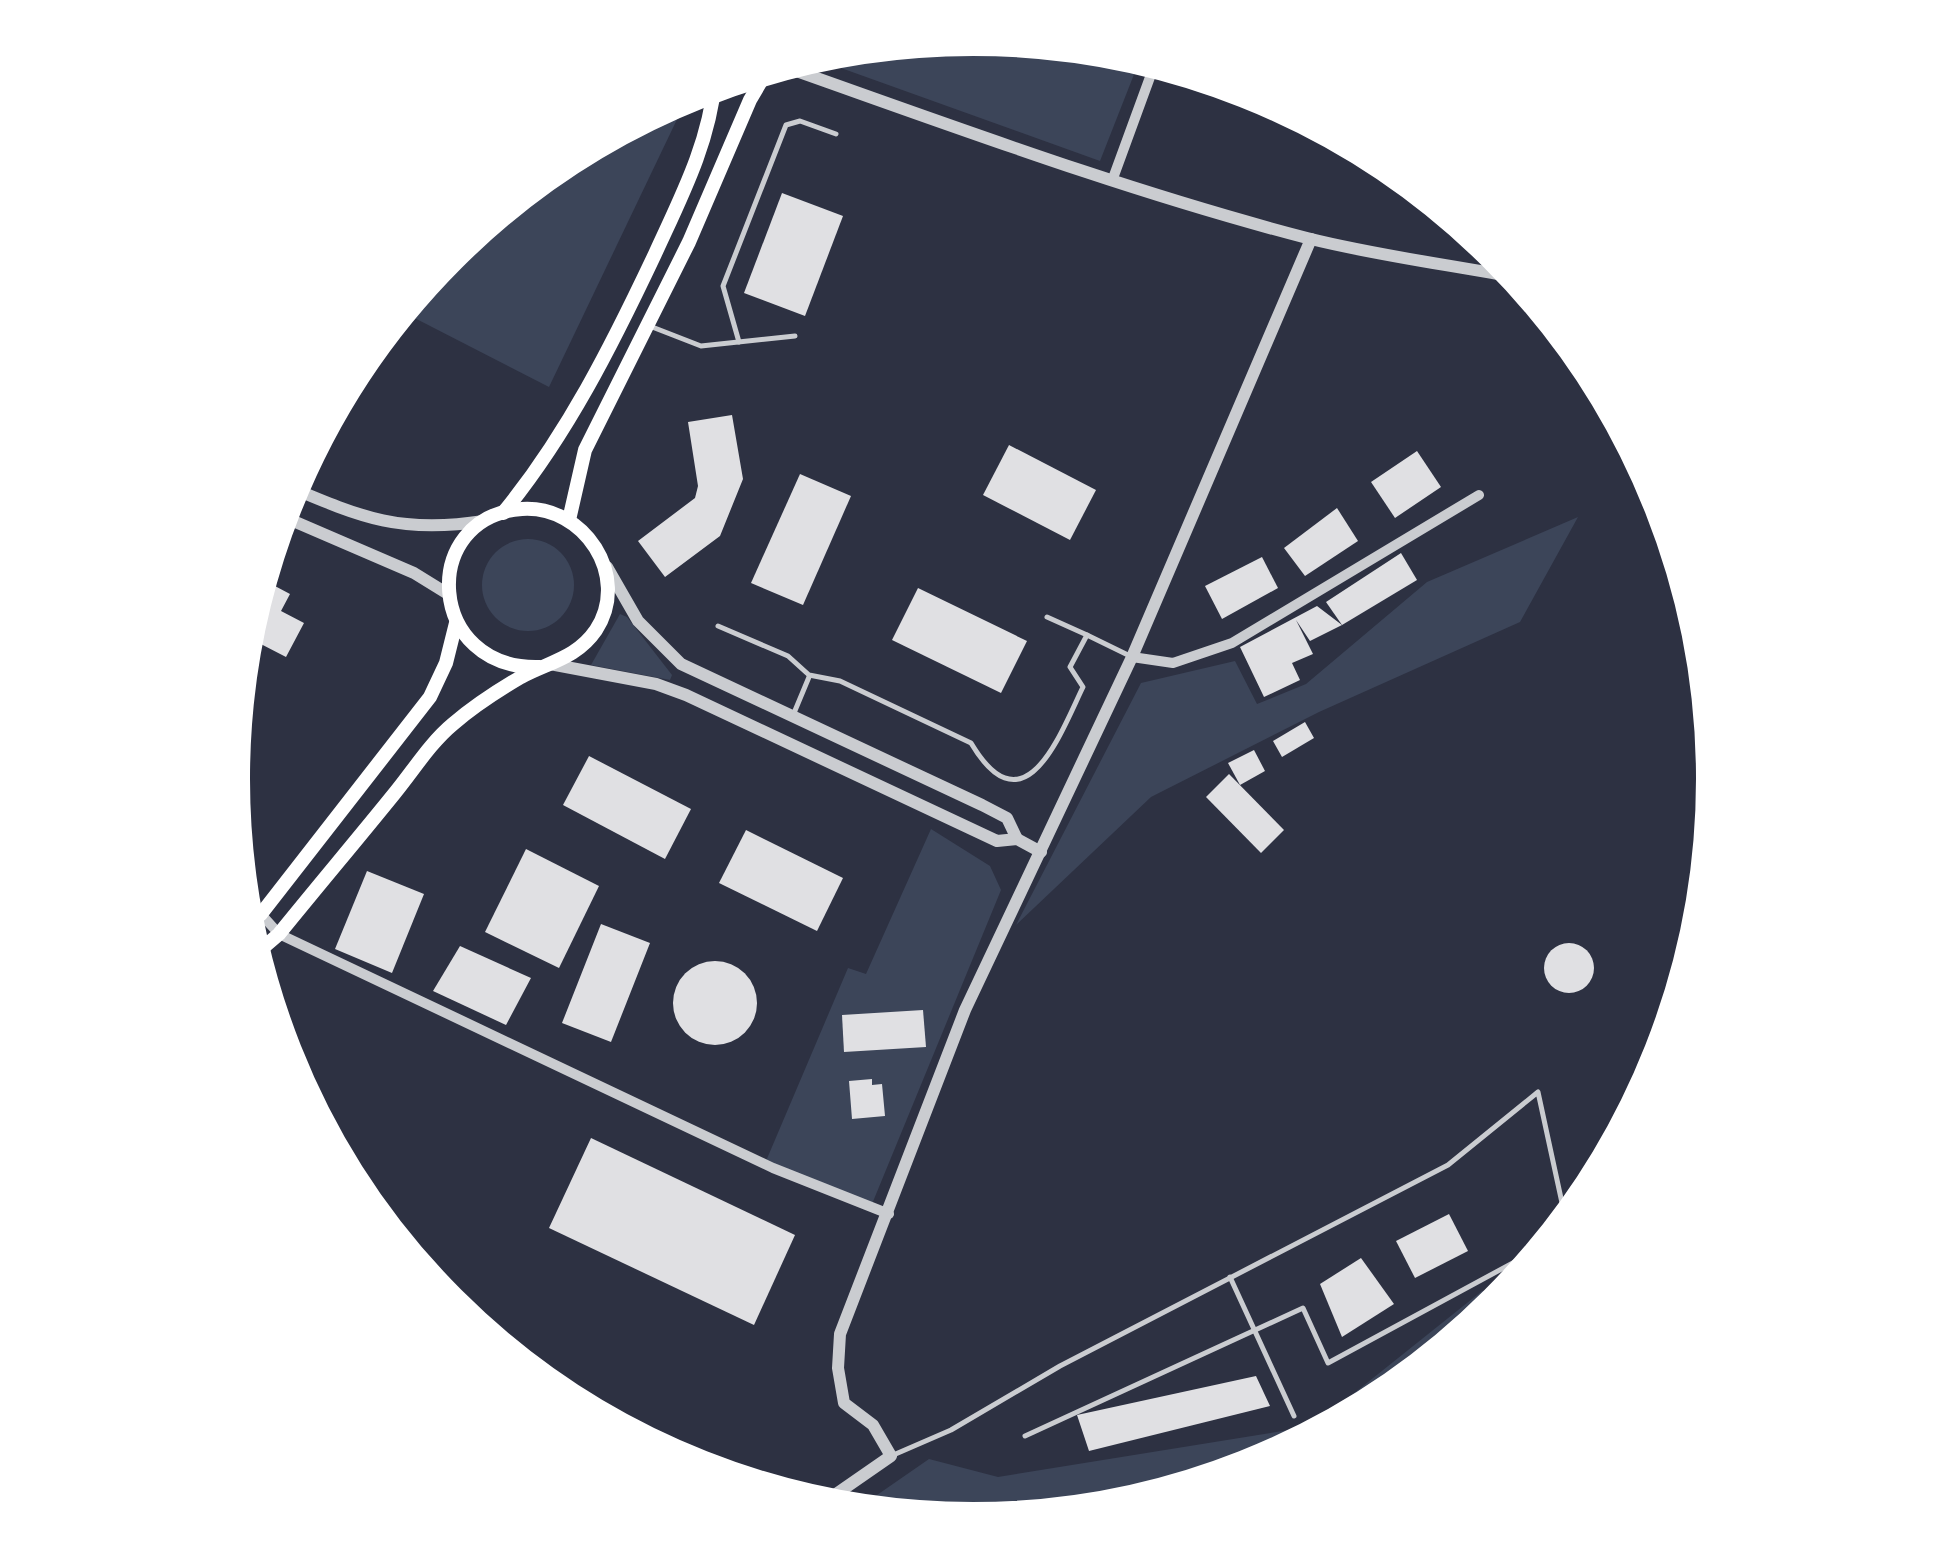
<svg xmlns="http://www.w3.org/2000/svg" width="1946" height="1558" font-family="Manrope,sans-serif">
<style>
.green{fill:#3c4559}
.building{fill:#e0e0e3}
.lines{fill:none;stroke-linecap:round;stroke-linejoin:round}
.service{stroke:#caccd0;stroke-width:5}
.minor{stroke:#caccd0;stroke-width:10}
.tertiary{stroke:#caccd0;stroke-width:12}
.secondary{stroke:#fff;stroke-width:14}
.rim{fill:none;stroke:#fff;stroke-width:12}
</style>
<rect width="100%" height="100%" fill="#2d3142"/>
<g class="green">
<polygon points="974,33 1119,47 1142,54 1100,161 802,54 828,47"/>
<path d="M692,88L549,387L397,309C476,214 576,136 692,88Z"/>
<polygon points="1578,517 1520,622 1319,712 1151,797 1016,925 1141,683 1235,661 1257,704 1306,684 1427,582"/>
<circle cx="528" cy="585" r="46"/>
<polygon points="620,614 627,617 672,675 670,680 591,665"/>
<polygon points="931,829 990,866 1001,890 872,1204 766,1161 848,968 866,974"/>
<polygon points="1482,1291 1510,1295 1387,1400 1258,1469 1189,1490 1030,1520 1003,1523 851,1513 929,1459 998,1477 1313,1426"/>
</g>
<g class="building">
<polygon points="782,193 843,216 805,316 744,293"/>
<polygon points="732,415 743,479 720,536 665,577 638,541 695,498 698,486 688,422"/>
<polygon points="1009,445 1096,490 1070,540 983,495"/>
<polygon points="1417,451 1441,487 1395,518 1371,482"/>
<polygon points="800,474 851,496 803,605 751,583"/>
<polygon points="1337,508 1358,541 1305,576 1284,548"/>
<polygon points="1401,553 1417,580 1342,625 1326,602"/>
<polygon points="1262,557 1278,588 1222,619 1205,586"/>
<polygon points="258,577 290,594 281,611 304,623 286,657 255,641 259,637 242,628"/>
<polygon points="918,588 1027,641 1001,693 892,640"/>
<polygon points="1317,606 1342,625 1310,641 1296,620 1313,654 1292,663 1300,680 1264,697 1240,647"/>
<polygon points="1305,722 1314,738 1282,757 1273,741"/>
<polygon points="1254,750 1265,771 1240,785 1228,763"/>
<polygon points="589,756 691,809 665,859 563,805"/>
<polygon points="1229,774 1284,830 1261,853 1206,797"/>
<polygon points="746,830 843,878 817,931 719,883"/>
<polygon points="526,849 599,886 559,968 485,932"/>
<polygon points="367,871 424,894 392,973 335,949"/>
<polygon points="601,924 650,943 611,1042 562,1023"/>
<circle cx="1569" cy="968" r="25"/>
<polygon points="460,946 531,978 506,1025 433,991"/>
<circle cx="715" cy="1003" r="42"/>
<polygon points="923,1010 926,1047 844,1052 842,1015"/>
<polygon points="872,1079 872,1085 882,1084 885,1116 852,1119 849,1081"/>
<polygon points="591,1138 795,1235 754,1325 549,1228"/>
<polygon points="1449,1214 1468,1251 1415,1278 1396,1241"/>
<polygon points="1361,1258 1394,1304 1342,1337 1320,1284"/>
<polygon points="1256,1376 1270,1406 1089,1451 1077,1415"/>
</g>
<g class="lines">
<g class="service">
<polyline points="647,325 701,346 795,336"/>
<polyline points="739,342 723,286 786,125 800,121 836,134"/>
<polyline points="1047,617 1087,635"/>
<path d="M718,626L788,656L809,675L840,681L971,743C1025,834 1061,732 1083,687L1070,667L1087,635L1130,656"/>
<polyline points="794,713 809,677"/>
<polyline points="1230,1277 1294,1416"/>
<polyline points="1025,1436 1303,1308 1328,1363 1557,1239"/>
<polyline points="891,1456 951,1430 1060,1366 1448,1165 1538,1092 1567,1226"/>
</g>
<g class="minor">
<polyline points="1112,181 1157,58"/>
<polyline points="1132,657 1173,663 1232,643 1479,495"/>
<polyline points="261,914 279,934 773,1168 889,1214"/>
</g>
<g class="tertiary">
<path d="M774,63C950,125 1126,191 1307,238C1378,256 1452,265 1524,279"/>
<path d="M287,486C363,518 401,534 484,521"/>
<polyline points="277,514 414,573 448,594"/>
<polyline points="607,567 638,621 681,664 982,805 1007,818 1017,839"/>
<polyline points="550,664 656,684 686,695 997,841 1017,839 1041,852"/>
<polyline points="816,1508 891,1456 873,1425 844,1403 838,1368 840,1334 965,1010 1132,657 1311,239"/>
</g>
<g class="secondary">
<polyline points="730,76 743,81 765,77"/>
<path d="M503,513C567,435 612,345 655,254C681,197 709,144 715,81"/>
<polyline points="569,520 585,450 689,242 750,100 771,64"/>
<polyline points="242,929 261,914 430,697 446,663 456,623"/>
<path d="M251,958L279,934C317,887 356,841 394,794C413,771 430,743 453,724C474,706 497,691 521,677C549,662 577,658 596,630C631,576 584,505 522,509C418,516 426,671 540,667"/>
</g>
</g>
<path d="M0 0H1946V1558H0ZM244 779a729 729 0 1 1 1458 0a729 729 0 1 1-1458 0Z" fill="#fff" fill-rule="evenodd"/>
<path class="rim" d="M244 779a729 729 0 1 1 1458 0a729 729 0 1 1-1458 0Z"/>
</svg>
